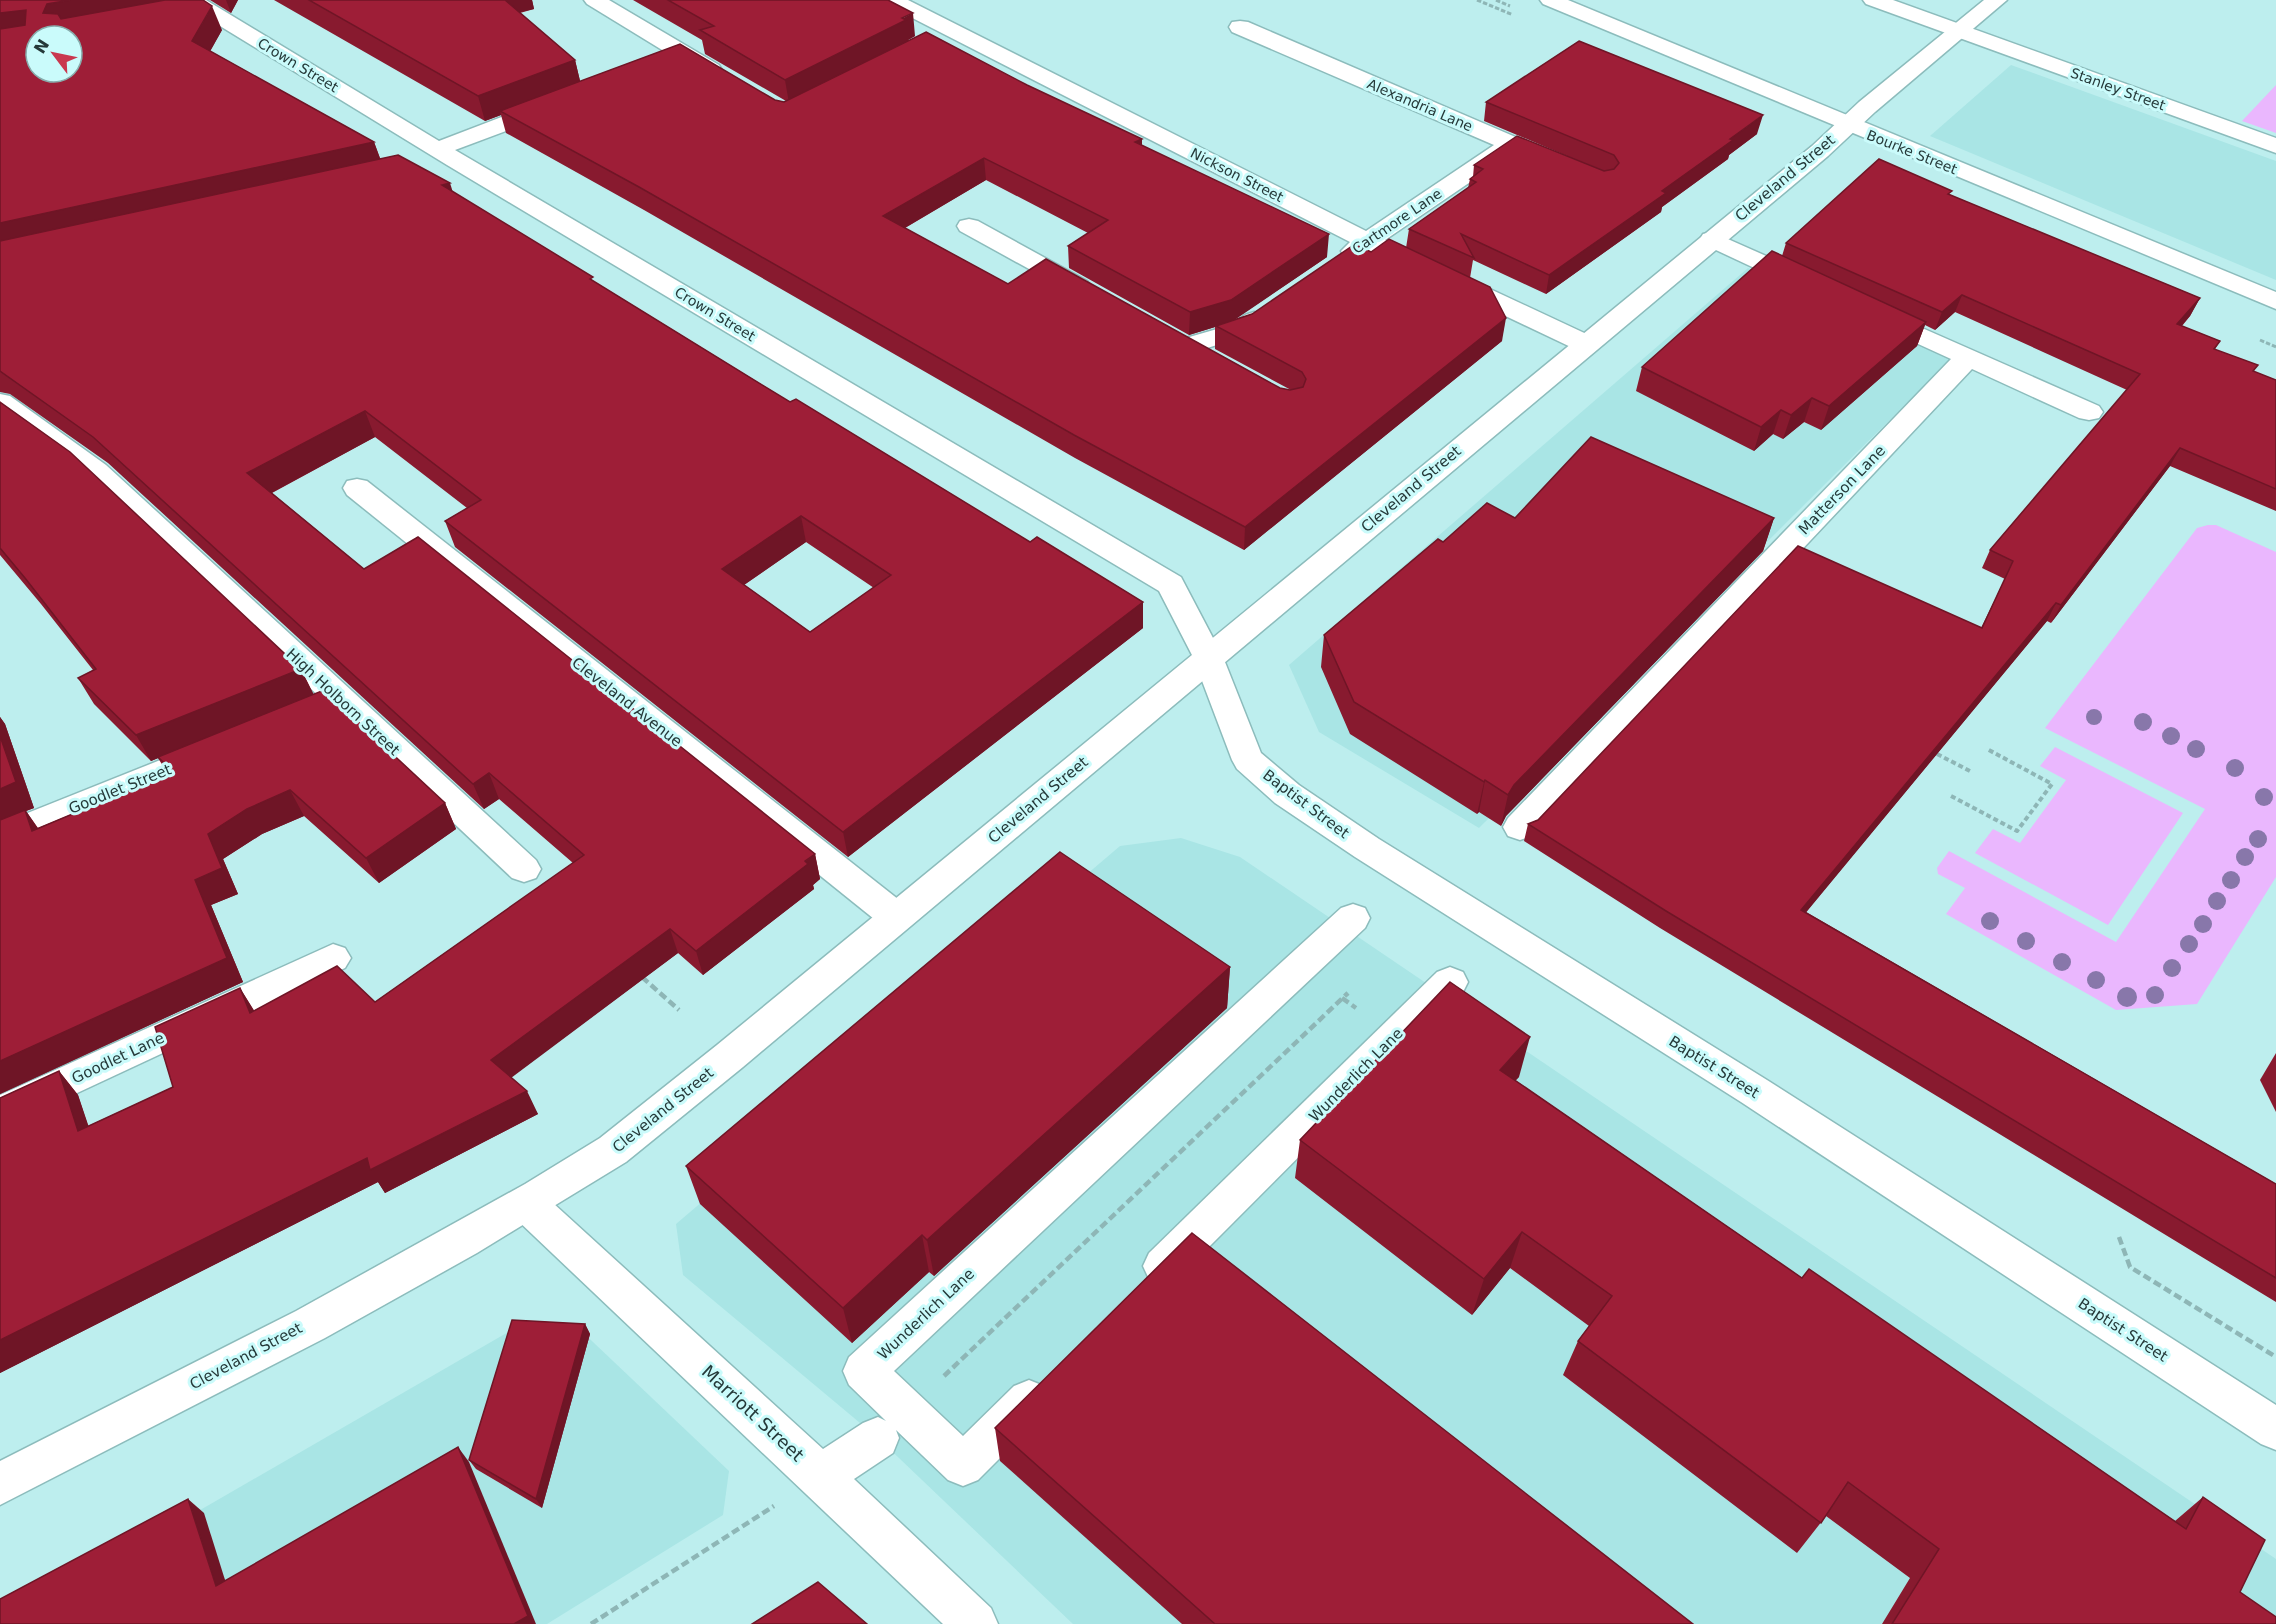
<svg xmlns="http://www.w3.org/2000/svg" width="2276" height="1624" font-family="'DejaVu Sans',sans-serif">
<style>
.built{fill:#a9e5e5}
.green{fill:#eab7fe}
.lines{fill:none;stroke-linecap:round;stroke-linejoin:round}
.minor-casing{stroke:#8cbcbc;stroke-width:3}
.major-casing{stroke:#8cbcbc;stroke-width:3}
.path-far2{stroke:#8eb6b6;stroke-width:3;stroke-dasharray:4.5 2;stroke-linecap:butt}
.path-far1{stroke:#8eb6b6;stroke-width:4;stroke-dasharray:5 3;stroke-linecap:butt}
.path{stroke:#8eb6b6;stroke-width:4.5;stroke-dasharray:8 4;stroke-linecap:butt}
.minor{fill:#fff;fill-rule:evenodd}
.major{fill:#fff;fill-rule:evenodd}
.tree{fill:#87a}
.wall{fill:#881a2f;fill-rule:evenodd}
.shaded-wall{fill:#6f1526}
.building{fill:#9e1e37;stroke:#6f1526;stroke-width:1.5;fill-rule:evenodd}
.labels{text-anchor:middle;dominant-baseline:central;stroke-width:6;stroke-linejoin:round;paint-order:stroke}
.far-street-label{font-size:14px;fill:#253939;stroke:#cafbfb}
.street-label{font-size:15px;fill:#253939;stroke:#cafbfb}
.near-street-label{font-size:18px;fill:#253939;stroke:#cafbfb}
</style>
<rect width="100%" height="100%" fill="#bdeeee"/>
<g class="built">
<polygon points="2011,65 2276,161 2276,280 1930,136"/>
<polygon points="1748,268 1951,359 1479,828 1319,732 1289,665"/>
<polygon points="1181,838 1240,857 2276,1559 2276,1624 1073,1624 878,1438 683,1275 676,1224 1120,846"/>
<polygon points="574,1324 729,1471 723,1515 547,1624 206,1624 176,1524 517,1327"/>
</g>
<g class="green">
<polygon points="2276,85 2276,133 2242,121"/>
<polygon points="2208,525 2216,525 2276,552 2276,877 2197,1004 2116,1010 1946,914 1965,888 1938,874 1937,868 1949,851 2116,942 2205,809 2045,728 2197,528"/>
<polygon points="2055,747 2183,813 2108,925 1975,853 1993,829 2020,843 2066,780 2040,766"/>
</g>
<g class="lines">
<g class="minor-casing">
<g id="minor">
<polygon points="181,0 206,0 439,141 538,103 546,101 554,103 557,108 554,113 455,150 1181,577 1223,657 1261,753 1299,785 1379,839 1767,1080 2276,1405 2276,1450 2261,1444 1741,1102 1355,857 1275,803 1237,769 1232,760 1193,657 1159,591 447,165 184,4"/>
<polygon points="584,0 609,0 719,65 722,70 719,75 711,77 703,75 587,4"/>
<polygon points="882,0 908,0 1366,231 1494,145 1232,32 1229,27 1232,22 1240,21 1248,22 1555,154 1559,159 1555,164 1547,166 1539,164 1513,153 1385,240 1595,338 1599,344 1595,350 1586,352 1577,350 1369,251 1353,258 1344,256 1341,251 1350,242 885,4"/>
<polygon points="1540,0 1568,0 2276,292 2276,309 1543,4"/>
<polygon points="1863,0 1893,0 2276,138 2276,153 1866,4"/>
<polygon points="969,219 978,221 1087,281 1091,286 1087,291 1078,294 1069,291 960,231 957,226 960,221"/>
<polygon points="1712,232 1809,275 1813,280 1809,285 1800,288 1791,285 1703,244 1700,239 1703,234"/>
<polygon points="1879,309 2099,406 2103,412 2099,418 2089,420 2079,418 1972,369 1532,836 1520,840 1508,836 1503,827 1508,818 1951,359 1870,322 1866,317 1870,312"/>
<polygon points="1254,312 1263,315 1267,320 1249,335 1188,354 1179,352 1175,346 1179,340 1231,325 1245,315"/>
<polygon points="0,394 10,396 106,465 536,860 541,869 536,878 524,882 512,878 86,477 0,415"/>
<polygon points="357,479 367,481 908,907 913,917 908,927 896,931 884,927 347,495 343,488 347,481"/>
<polygon points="208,741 219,745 224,753 219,761 0,851 0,824"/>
<polygon points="1353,904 1365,908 1370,918 1365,928 894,1371 963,1436 1014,1386 1029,1380 1044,1386 1050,1400 1044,1414 978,1480 963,1486 948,1480 896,1430 899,1438 893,1453 854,1479 991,1608 998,1624 943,1624 514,1217 509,1205 514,1193 528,1187 542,1193 823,1449 863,1423 878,1417 886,1421 849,1385 843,1371 849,1357 1341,908"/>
<polygon points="333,944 345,948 351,958 345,968 0,1129 0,1095"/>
<polygon points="1450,967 1463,972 1468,982 1463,992 1177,1279 1163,1284 1149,1279 1143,1266 1149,1253 1437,972"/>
</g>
</g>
<g class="major-casing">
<polygon id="major" points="1984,0 2007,0 1875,112 1828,156 743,1067 626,1162 477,1253 325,1338 0,1505 0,1461 296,1311 525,1184 600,1138 717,1045 1812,146 1859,102"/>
</g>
<g class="path-far2">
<polyline points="1477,0 1513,15"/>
<polyline points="1496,0 1510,6"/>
<polyline points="2260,340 2276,347"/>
</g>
<g class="path-far1">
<polyline points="1937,754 1970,771"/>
<polyline points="1951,796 2017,831 2052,784 1987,749"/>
</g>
<g class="path">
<polyline points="642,977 679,1010"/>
<polyline points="1342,998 1356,1008"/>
<polyline points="2119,1237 2130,1267 2276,1357"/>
<polyline points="944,1376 1348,993"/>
<polyline points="591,1624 774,1506"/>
</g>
<use href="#minor" class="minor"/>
<use href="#major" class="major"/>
</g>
<g class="tree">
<circle cx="2094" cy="717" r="8"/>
<circle cx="2143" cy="722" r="9"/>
<circle cx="2171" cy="736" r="9"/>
<circle cx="2196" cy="749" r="9"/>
<circle cx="2235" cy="768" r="9"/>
<circle cx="2264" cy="797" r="9"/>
<circle cx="2258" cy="839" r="9"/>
<circle cx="2245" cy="857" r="9"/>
<circle cx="2231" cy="880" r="9"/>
<circle cx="2217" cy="901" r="9"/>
<circle cx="1990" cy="921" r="9"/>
<circle cx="2203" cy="924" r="9"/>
<circle cx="2026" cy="941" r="9"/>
<circle cx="2189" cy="944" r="9"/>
<circle cx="2062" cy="962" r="9"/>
<circle cx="2172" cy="968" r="9"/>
<circle cx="2096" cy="980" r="9"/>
<circle cx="2155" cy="995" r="9"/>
<circle cx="2127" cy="997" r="10"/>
</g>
<g class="wall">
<path d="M0,0L222,30L210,51L374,142L380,158L453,192L595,282L790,402L1030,542L1143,602V628L848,857L455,547L445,521L467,508L375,437L272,493L364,569L815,854L820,879L813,885L814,889L703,975L678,953L511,1077L538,1114L385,1193L378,1182L0,1373V1098L59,1071L78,1095L88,1126L173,1087L240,988L254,1011L375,1002L573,863L499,799L484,809L108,463L10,394L0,392ZM806,542L874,588L810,632L744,585Z"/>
<polygon points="210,0 238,0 231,13"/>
<path d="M274,0H532L534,9L520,13L575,60L580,81L775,100L784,102L786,101L705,54L702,40L633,0H888L915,36L908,40V41L1142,146L1327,257L1235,319L1252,314L1371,252L1406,248L1409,229L1468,188L1470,179L1473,177L1474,165L1567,156L1484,121L1486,102L1757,134L1729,155L1728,159L1662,207L1661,212L1546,294L1473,260L1470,278L1502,341L1244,550L1075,458L644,210L506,133L501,115L485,121ZM986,180L1088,233L1068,246L1069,268L1189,335L1215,327V349L1291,390L1280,388L1008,284L905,228Z"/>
<polygon points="1950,195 2200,298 2190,316 2182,326 2220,341 2215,349 2254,372 2276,380 2276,511 2170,466 2051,623 2047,621 1806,912 2276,1184 2276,1302 1660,928 1524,841 1528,824 1981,628 2005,579 1982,568 1990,550 2127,390 1955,312 1935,330 1925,325 1917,346 1821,430 1804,422 1783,439 1773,434 1754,451 1636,391 1642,367 1782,256 1786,243"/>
<polygon points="0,402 301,669 313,694 445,803 456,829 379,883 304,816 262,834 223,859 238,894 211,905 243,982 0,1094 0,717 5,724 34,808 26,811 38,828 168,774 158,758 151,761 94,704 78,678 93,670 41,604 0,555"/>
<polygon points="1515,518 1774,518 1763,551 1506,816 1501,826 1479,812 1477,814 1350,734 1321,667 1324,635 1443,542"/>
<polygon points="1230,967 1227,1008 934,1276 929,1272 852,1343 700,1204 686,1166"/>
<polygon points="2276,1053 2276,1112 2260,1080"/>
<polygon points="1519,1077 1515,1080 1802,1278 2175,1521 2203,1497 2240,1592 2276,1624 1882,1624 1910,1578 1826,1516 1797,1553 1563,1375 1578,1341 1589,1326 1510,1268 1472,1315 1295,1178 1300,1140"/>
<polygon points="585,1324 590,1334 542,1508 476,1469 469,1460"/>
<polygon points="995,1428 1693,1624 1182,1624 1000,1461"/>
</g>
<g class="shaded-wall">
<polygon points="70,0 181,0 59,29 43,13 47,4"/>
<polygon points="226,0 238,0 231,13"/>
<polygon points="498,0 532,0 534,9 503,16"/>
<polygon points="212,6 222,30 202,66 192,41"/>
<polygon points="26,10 37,34 0,40 0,13"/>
<polygon points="913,13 915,36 908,40 908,43 789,103 785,80"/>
<polygon points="575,60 581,85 500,111 501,115 485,121 478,96"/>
<polygon points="1763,115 1757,134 1729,155 1728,159 1662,207 1661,212 1546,294 1549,275 1662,191 1730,139"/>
<polygon points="1142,139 1142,161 1135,142"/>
<polygon points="374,142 383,167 0,252 0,223"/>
<polygon points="984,158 986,180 886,239 883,216"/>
<polygon points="450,183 458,209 442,185"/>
<polygon points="1329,234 1327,257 1230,323 1216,326 1215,327 1189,335 1190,312"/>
<polygon points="1962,295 1955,312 1935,330 1942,312"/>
<polygon points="2200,298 2190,316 2168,341 2177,324"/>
<polygon points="1506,318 1502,341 1244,550 1245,527"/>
<polygon points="1926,322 1917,346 1821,430 1829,406"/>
<polygon points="1812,398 1804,422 1783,439 1791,415"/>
<polygon points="1781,410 1773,434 1754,451 1761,427"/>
<polygon points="365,411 375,437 260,499 247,473"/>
<polygon points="2180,448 2170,466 2051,623 2061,605"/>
<polygon points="801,516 806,542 728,596 722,569"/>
<polygon points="1774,518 1763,551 1506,816 1501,826 1508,795 1514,785"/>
<polygon points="1143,602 1143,628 848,857 843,832"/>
<polygon points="2056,603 2047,621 1794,927 1801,910"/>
<polygon points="301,669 314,695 151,761 136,735"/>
<polygon points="0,717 5,724 34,808 26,811 43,836 0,822"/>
<polygon points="489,773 499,799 484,809 473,784"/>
<polygon points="1485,780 1479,812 1477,814 1484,782"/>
<polygon points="290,790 304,816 262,834 223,859 238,894 211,905 243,982 0,1094 0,1061 195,880 208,834 247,809"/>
<polygon points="445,803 456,829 379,883 366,858"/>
<polygon points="815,854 820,879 813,885 814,889 703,975 696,951"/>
<polygon points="670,929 678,953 503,1084 491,1060"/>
<polygon points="1230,967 1227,1008 934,1276 927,1240"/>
<polygon points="240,988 255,1012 250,1013"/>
<polygon points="1530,1037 1519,1077 1489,1110 1500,1070"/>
<polygon points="59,1071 78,1095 98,1154 78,1131"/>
<polygon points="527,1091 538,1114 385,1193 378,1182 0,1373 0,1340 367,1158"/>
<polygon points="1522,1232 1510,1268 1472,1315 1484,1279"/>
<polygon points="922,1235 929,1272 852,1343 843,1308"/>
<polygon points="585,1324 590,1334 542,1508 536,1499"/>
<polygon points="458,1447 469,1462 536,1624 514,1624"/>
<polygon points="188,1499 204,1513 231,1599 216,1586"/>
</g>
<g class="building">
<path d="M0,0H70L47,4L43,13L58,14L61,19L165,0H203L212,6L192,41L374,142L0,223V29L25,25L26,10L0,13ZM36,36H72V72H36Z"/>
<polygon points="309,0 505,0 575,60 478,96"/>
<polygon points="668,0 888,0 913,13 902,18 906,20 785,80 700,30 714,26"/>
<polygon points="926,32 1027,85 1142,139 1135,142 1329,234 1231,300 1190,312 1068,246 1108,220 984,158 883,216 1008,284 1046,259 1280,388 1290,390 1303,387 1306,379 1302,372 1216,326 1252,314 1355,244 1371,252 1389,239 1490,287 1506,318 1245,527 1074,435 639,187 500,111 680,44 775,100 784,102"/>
<polygon points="1579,41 1763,115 1730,139 1733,140 1662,191 1666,193 1549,275 1461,234 1474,258 1409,229 1476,182 1470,179 1483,169 1474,165 1517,136 1604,171 1614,169 1619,163 1614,155 1486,102"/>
<path d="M398,155L450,183L442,185L593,277L590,279L790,402L796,399L1030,542L1037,537L1143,602L843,832L445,521L481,500L365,411L247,473L364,569L418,537L815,854L805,861L808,864L696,951L670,929L491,1060L527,1091L370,1170L367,1158L0,1340V1098L59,1071L78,1131L173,1087L155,1027L240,988L250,1013L337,966L375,1002L584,855L489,773L473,784L93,437L0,371V241ZM801,516L891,575L810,632L722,569Z"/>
<polygon points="1879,159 1952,191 1948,194 2200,298 2177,324 2220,341 2214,349 2258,365 2253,371 2276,380 2276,489 2180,448 2061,605 2056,603 1801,910 2276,1184 2276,1278 1666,911 1528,824 1538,820 1798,546 1982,628 2013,561 1990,550 2140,374 1962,295 1942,312 1786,243"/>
<polygon points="1772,251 1926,322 1829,406 1812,398 1791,415 1781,410 1761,427 1642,367"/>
<polygon points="0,402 70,452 301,669 136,735 78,678 96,669 25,578 0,548"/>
<polygon points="1591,437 1774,518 1514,785 1508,795 1485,780 1484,782 1354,702 1324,635 1438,539 1443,542 1487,503 1515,518"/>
<polygon points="324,690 445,803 366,858 290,790 247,809 208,834 222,868 195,880 227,958 0,1061 0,820 25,810 32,831 173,772 158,757"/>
<polygon points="0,736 16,782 0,789"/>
<polygon points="1060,852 1230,967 927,1240 922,1235 843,1308 686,1166"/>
<polygon points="1450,982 1530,1037 1500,1070 1802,1278 1809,1269 2186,1529 2203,1497 2265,1540 2240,1592 2276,1617 2276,1624 1892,1624 1939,1549 1848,1482 1821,1523 1578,1341 1612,1296 1522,1232 1484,1279 1300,1140"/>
<polygon points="1192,1233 1693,1624 1215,1624 995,1428"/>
<polygon points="512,1320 585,1324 536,1499 469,1460"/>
<polygon points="458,1447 528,1616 514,1624 0,1624 0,1599 188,1499 216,1586"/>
<polygon points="818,1582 867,1624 752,1624"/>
</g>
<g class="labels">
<g class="far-street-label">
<text transform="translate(298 65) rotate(31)">Crown Street</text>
<text transform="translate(2118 89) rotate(20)">Stanley Street</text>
<text transform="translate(1420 105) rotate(23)">Alexandria Lane</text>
<text transform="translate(1912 152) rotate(22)">Bourke Street</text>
<text transform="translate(1237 175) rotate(27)">Nickson Street</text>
<text transform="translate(1397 221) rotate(-34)">Cartmore Lane</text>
<text transform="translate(715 314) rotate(31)">Crown Street</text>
</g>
<g class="street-label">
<text transform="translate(1785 178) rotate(-40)">Cleveland Street</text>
<text transform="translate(1411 489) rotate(-40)">Cleveland Street</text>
<text transform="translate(1842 490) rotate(-46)">Matterson Lane</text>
<text transform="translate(343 702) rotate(43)">High Holborn Street</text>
<text transform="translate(627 702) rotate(38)">Cleveland Avenue</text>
<text transform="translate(120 789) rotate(-22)">Goodlet Street</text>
<text transform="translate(1038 800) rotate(-40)">Cleveland Street</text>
<text transform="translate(1306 804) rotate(37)">Baptist Street</text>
<text transform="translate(118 1058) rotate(-25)">Goodlet Lane</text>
<text transform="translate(1714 1067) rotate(32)">Baptist Street</text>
<text transform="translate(1356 1075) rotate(-45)">Wunderlich Lane</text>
<text transform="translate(663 1110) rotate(-39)">Cleveland Street</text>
<text transform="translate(926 1314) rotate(-43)">Wunderlich Lane</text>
<text transform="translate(2123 1330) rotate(33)">Baptist Street</text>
<text transform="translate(246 1356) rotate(-28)">Cleveland Street</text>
</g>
<g class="near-street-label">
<text transform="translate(753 1413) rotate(43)">Marriott Street</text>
</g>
</g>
<g transform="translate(54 54) rotate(302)"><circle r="28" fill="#cafbfb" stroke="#88adad" stroke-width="1.5"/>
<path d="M0-4.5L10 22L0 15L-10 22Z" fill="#c9384f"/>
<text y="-9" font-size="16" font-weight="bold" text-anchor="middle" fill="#253939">N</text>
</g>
</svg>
